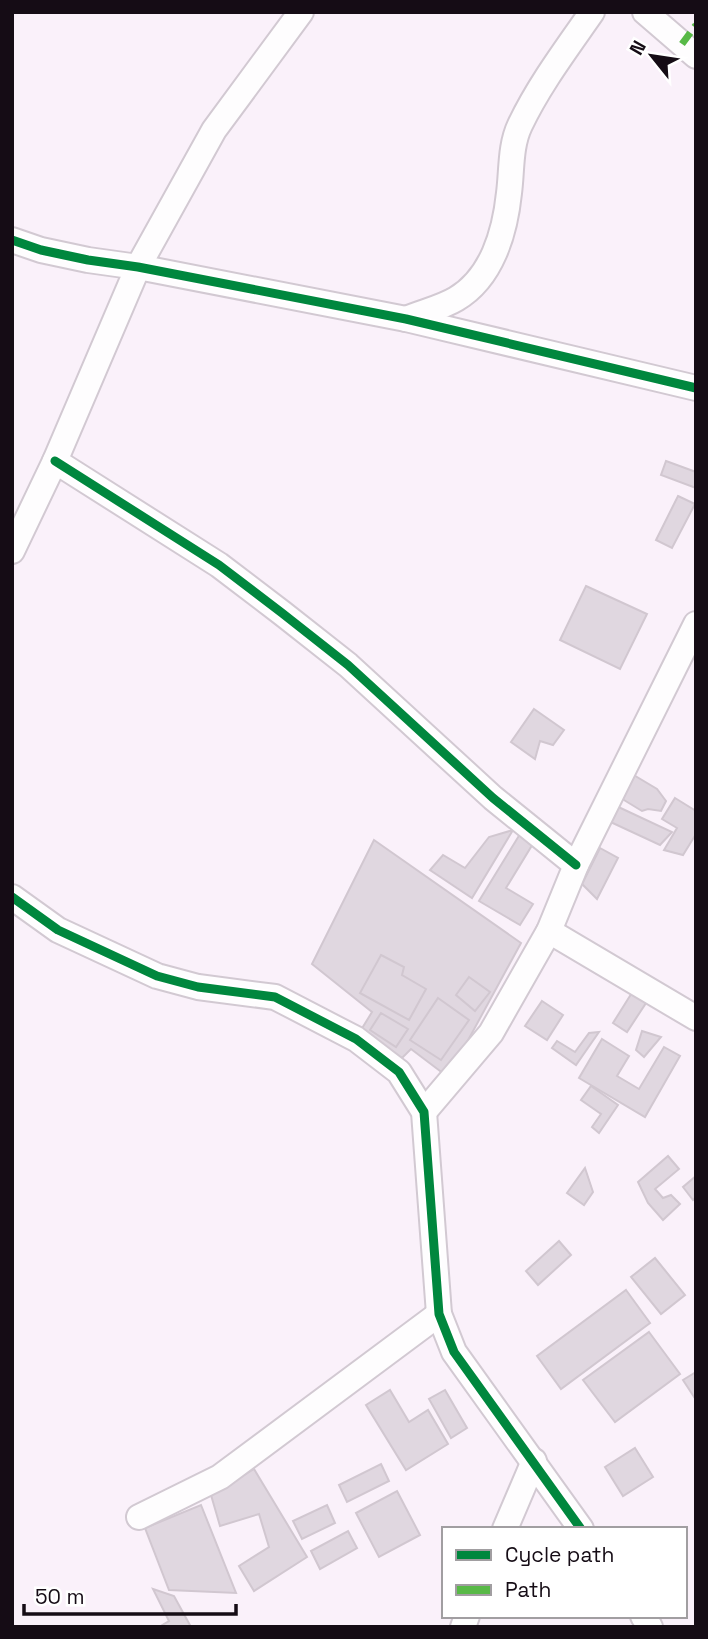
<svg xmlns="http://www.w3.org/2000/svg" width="708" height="1639" font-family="'Space Grotesk',sans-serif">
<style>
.building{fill:#e0d7e0;stroke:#d1c7d0;stroke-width:2}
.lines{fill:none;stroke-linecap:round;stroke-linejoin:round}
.street-casing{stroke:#d2c9d2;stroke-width:28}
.street{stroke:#fefdfe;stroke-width:24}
.quiet{stroke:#58b947;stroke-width:7;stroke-dasharray:14 7;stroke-linecap:butt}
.cycleway-casing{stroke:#fff;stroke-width:13}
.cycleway{stroke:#00873e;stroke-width:9}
</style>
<rect width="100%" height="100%" fill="#faf1fa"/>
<g class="building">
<polygon points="666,461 696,472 696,488 661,475"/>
<polygon points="678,496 695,504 672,548 656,540"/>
<polygon points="586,586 647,614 620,669 560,640"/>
<polygon points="534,709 564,730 553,745 540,741 535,759 511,742"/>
<polygon points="632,774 657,789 666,801 661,811 648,809 642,811 619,797"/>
<polygon points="675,798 696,811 696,834 683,855 664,850 677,828 662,819"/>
<polygon points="612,804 672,832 660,845 604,819"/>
<polygon points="513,830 472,898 430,870 443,855 465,868 489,837"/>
<polygon points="520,834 534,842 506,888 533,904 520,925 479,901"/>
<polygon points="374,840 521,943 448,1077 411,1049 402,1058 361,1030 372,1012 312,964"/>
<polygon points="600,848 618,858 597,899 582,884"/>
<polygon points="381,955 404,967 402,975 426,989 409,1020 360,993"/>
<polygon points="469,977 490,992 475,1011 456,995"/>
<polygon points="633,991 648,1000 627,1032 613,1023"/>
<polygon points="438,998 469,1020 441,1060 410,1040"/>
<polygon points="542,1001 563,1015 547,1040 525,1026"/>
<polygon points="381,1013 408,1029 396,1047 370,1030"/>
<polygon points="642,1031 661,1037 644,1057 636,1050"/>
<polygon points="599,1032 576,1065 552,1048 557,1041 575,1052 589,1033"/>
<polygon points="602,1039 629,1056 617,1076 639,1089 664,1047 680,1056 645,1117 579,1078"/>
<polygon points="591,1086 618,1105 599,1133 592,1127 601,1114 581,1100"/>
<polygon points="668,1156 679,1169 655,1189 663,1198 671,1195 680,1204 663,1220 648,1203 638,1182"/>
<polygon points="585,1168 593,1192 584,1205 567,1193"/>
<polygon points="696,1176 696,1197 693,1200 683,1187"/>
<polygon points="559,1241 571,1255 538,1285 526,1271"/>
<polygon points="655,1258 685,1295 661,1314 631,1277"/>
<polygon points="626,1290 650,1323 561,1389 537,1356"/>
<polygon points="649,1332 680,1374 615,1422 583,1380"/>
<polygon points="696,1372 696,1400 683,1380"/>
<polygon points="390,1390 409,1422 428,1410 448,1444 406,1470 366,1405"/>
<polygon points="445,1390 467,1428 451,1438 429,1399"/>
<polygon points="635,1448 653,1477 623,1496 605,1467"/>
<polygon points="381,1464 389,1481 347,1502 339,1485"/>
<polygon points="254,1469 307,1557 254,1591 239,1566 269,1547 259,1514 220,1526 211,1495"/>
<polygon points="397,1491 420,1535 379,1557 356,1513"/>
<polygon points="201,1505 236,1593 169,1590 145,1528"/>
<polygon points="327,1505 335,1523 302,1539 293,1521"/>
<polygon points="348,1531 357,1548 320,1569 311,1551"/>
<polygon points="153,1589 174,1596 191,1627 159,1627 169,1621"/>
</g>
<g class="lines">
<g class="street-casing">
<g id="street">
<polyline points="645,12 696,56"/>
<polyline points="12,240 41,250 88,260 138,267 406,319 696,388"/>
<path d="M406,319C422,312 441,308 456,299C492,278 505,232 509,193C512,170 510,146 520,125C539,85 567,48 592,12"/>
<polyline points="55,461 219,565 282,613 348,665 493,798 576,865"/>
<polyline points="12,551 55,461 138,267 214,130 301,12"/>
<polyline points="12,897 58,930 157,976 198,987 275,997 356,1039 399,1072 424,1112 439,1314 454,1352 581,1529"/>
<polyline points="549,931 696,1018"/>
<polyline points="424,1112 491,1033 549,931 576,865 696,624"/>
<polyline points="139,1517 220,1477 439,1314"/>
<polyline points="505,1529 534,1461"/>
<polyline points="643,1616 650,1627"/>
<polyline points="463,1627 467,1616"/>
</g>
</g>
<use href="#street" class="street"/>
<polyline class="quiet" points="682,44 696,25"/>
<g class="cycleway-casing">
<g id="cycleway">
<polyline points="12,240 41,250 88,260 138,267 406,319 696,388"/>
<polyline points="55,461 219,565 282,613 348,665 493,798 576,865"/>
<polyline points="12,897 58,930 157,976 198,987 275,997 356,1039 399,1072 424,1112 439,1314 454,1352 581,1529"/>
</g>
</g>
<use href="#cycleway" class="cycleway"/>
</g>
<rect width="708" height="1639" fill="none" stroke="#150c15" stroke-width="28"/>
<rect x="442" y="1527" width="245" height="91" fill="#ffffff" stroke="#a19ea1" stroke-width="2"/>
<rect x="456" y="1550" width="35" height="10" fill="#00873e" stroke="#a19ea1" stroke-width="2"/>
<text x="505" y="1562" font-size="21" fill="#150c15">Cycle path</text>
<rect x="456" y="1585" width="35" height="10" fill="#58b947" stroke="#a19ea1" stroke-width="2"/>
<text x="505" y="1597" font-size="21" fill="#150c15">Path</text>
<g transform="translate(652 56) rotate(300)" stroke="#ffffff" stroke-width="5" paint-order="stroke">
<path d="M0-5L12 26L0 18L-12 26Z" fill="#150c15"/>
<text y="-10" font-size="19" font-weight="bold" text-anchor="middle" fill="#150c15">N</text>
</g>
<path d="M24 1604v10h212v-10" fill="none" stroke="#150c15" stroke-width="3.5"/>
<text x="35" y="1604" font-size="21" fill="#150c15" stroke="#ffffff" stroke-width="5" paint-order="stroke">50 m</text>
</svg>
